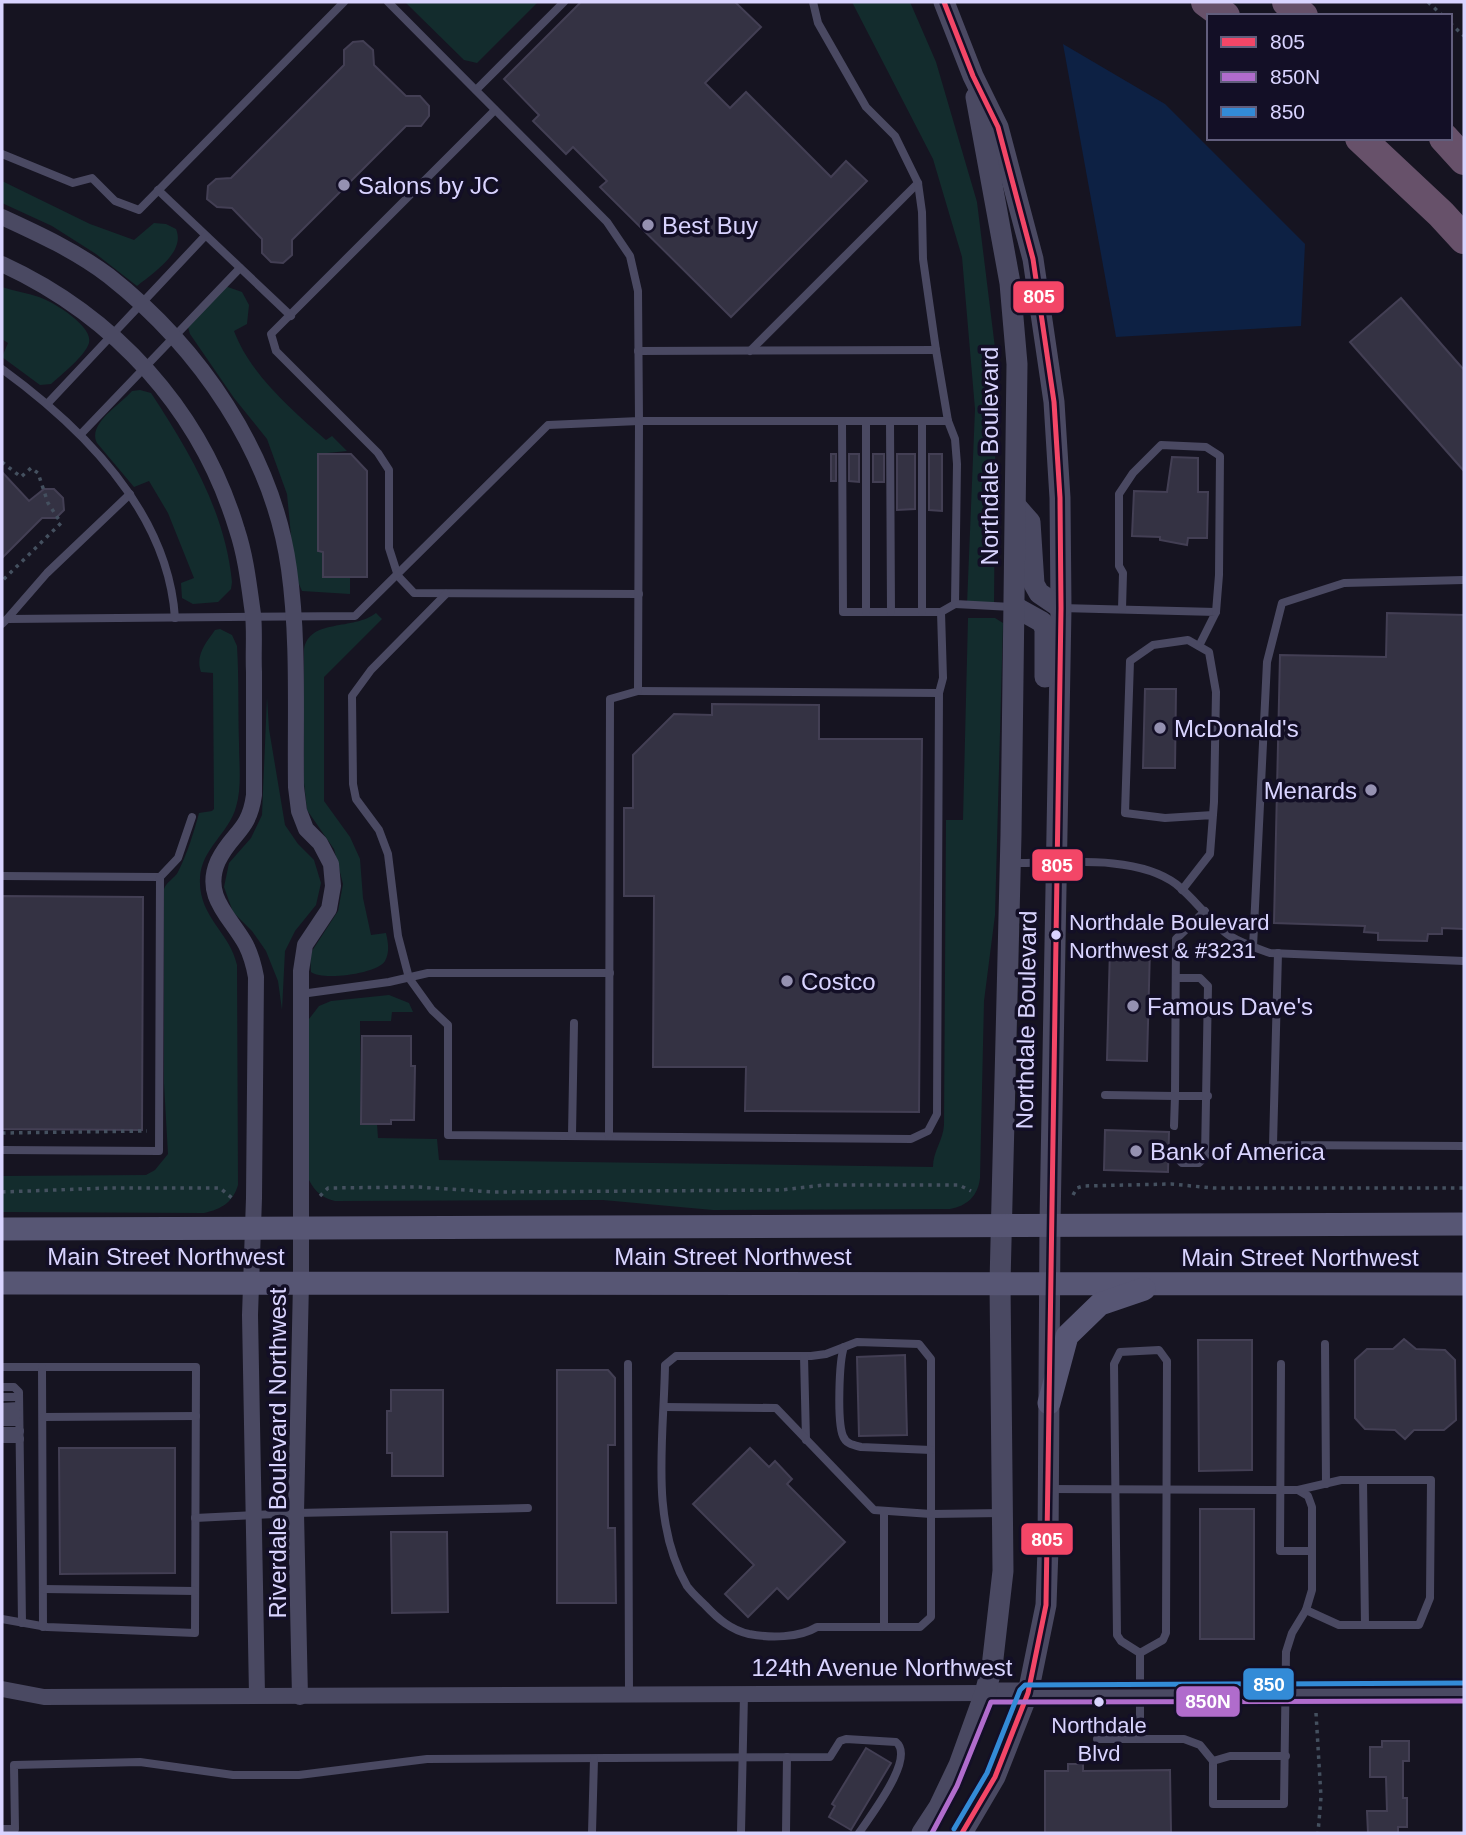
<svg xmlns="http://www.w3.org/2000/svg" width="1466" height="1835" font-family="Helvetica,sans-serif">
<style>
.grass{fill:#132c2d}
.water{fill:#0d2144}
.building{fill:#343243;stroke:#433f54;stroke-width:2}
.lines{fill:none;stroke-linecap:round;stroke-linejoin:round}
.path{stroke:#44505f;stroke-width:3.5;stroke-dasharray:3.5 5;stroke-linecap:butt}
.service{stroke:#4a4962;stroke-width:8}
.minor{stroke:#4a4962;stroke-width:16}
.tertiary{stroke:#4a4962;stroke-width:21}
.secondary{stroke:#575674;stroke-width:23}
.motorway{stroke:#67516a;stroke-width:30}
.bus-1-casing{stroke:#130f26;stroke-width:10}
.bus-2-casing{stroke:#130f26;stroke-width:10}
.bus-3-casing{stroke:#130f26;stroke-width:10}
.bus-1{stroke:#f34667;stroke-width:5}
.bus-2{stroke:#b06ccc;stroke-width:5}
.bus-3{stroke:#338bd7;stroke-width:5}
.poi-dot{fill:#9591b1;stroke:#130f26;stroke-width:2.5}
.bus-dot{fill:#d9d4ff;stroke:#130f26;stroke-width:2.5}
.labels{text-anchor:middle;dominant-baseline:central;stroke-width:7;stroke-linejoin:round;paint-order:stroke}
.bus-label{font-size:22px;fill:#d9d4ff;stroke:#130f26;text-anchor:start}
.poi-label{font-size:24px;fill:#d9d4ff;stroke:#130f26;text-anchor:start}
.street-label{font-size:24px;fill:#d9d4ff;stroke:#130f26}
.line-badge{stroke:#130f26;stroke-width:2.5}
.badge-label{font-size:19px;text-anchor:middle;font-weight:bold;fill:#fff}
</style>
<rect width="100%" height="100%" fill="#161421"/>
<g class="grass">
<polygon points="405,2 538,2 477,63 464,60"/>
<polygon points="852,2 910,2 936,62 977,202 996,356 994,606 967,605 975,409 962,257 933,159"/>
<path d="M2,181L90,224L134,240L154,223L166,224L176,229C186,252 153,273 137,286L96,254L52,226L2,203Z"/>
<path d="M225,286L242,292L249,305L247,324L234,331C250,374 292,410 326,440L332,436L347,451L318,454V551L323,552V577H350V594L302,591L298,582L292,546L287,494L267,439L234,398L190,334L187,324Z"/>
<path d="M2,287C14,291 27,293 39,297C54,302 94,327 89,343C85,356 61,375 51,384L40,385L2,357L8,343L2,339Z"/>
<path d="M140,390L151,393C189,451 225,511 232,582L231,589L218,602L193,604L182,598L181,583L194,578L168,513L149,481L134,487L97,443C87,424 120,405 132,391Z"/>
<path d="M376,613L382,619L324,677V801L350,837L360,859L363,898L371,935L386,933C388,942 390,952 385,961C377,974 322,981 311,972L310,954L338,911L343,884L334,849L307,810L304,783V649C310,618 353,631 376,613Z"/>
<path d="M968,618H995L1003,623L995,915L984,1001L980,1178C978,1196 967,1206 950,1209L713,1210L603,1200L335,1201C323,1198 315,1192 309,1180V1019L319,1006L331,1001L389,995L409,1003L413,1012H392L391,1021H360L361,1122L377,1124L378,1138L437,1139L439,1160L933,1167C933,1151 943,1141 944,1125L946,820H963Z"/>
<path d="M220,629L232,635L237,646C239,679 238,711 239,743C239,764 242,787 236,807C229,833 201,849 200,878C198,917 230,932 237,965L238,1185C233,1202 222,1209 204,1213L2,1212V1176L146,1175L155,1170L168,1154L164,1084V889C167,881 174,879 178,872C187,854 194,832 199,813L212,811L214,809L213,673L201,672C195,655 206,643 215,630Z"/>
<polygon points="267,697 269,729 285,825 298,844 314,860 321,883 316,905 295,931 285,951 282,1010 278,981 266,951 252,931 233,912 224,887 229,863 251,838 262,815"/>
</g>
<polygon class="water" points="1063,44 1165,104 1305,244 1301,326 1116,337"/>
<g class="building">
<polygon points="581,2 735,2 761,27 705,83 730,108 746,92 831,177 846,161 867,181 731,317 600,187 607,181 573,147 566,154 533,121 539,115 504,79"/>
<polygon points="363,41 373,50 374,65 406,96 420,96 429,106 429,116 421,126 406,126 292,240 292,255 283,263 271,262 262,253 262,239 232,208 217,207 207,199 208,186 216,179 231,178 344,65 344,50 353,42"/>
<polygon points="1401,298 1464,370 1464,471 1350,342"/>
<polygon points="318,454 351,454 367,471 367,577 323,577 323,552 318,551"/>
<rect x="831" y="454" width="5" height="27"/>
<polygon points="849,454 859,454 859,482 849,481"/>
<rect x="873" y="454" width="11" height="28"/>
<polygon points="897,454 915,454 915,509 897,510"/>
<polygon points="929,454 942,454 942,511 929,510"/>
<polygon points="1172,457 1198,458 1198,492 1208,492 1207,538 1188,538 1187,545 1160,540 1160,537 1132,536 1134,491 1167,492"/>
<polygon points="2,472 29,501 44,489 54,489 63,498 64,510 56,518 42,518 2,558"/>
<polygon points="1387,613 1464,615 1464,929 1442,928 1442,934 1428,934 1427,941 1378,940 1378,933 1364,932 1365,926 1274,923 1280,655 1386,657"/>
<polygon points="1145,689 1176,689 1175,768 1143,768"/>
<polygon points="712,704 819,705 819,739 922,739 919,1112 745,1111 746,1067 653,1067 654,896 624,896 624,808 633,808 633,755 674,714 712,715"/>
<polygon points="2,896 143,897 142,1130 2,1129"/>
<polygon points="1110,948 1150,948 1147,1061 1107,1060"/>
<polygon points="362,1036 411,1036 411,1066 415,1066 414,1120 391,1120 391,1124 361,1124"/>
<polygon points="1105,1130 1169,1132 1168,1172 1104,1170"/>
<polygon points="1404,1339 1416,1349 1445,1350 1455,1360 1456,1420 1444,1430 1414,1430 1405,1439 1395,1430 1365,1429 1355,1418 1355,1360 1367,1349 1393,1349"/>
<polygon points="1198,1340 1252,1340 1252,1470 1199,1471"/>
<polygon points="905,1355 907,1435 859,1436 857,1357"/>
<polygon points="557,1370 608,1370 615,1378 615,1445 608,1445 608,1528 615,1528 616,1603 557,1603"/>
<polygon points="391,1390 443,1390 443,1476 392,1476 392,1453 387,1453 387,1411 391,1411"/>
<polygon points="59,1448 175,1448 175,1573 60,1574"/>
<polygon points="750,1448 769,1467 775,1461 792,1479 787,1484 845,1542 788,1599 777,1588 748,1617 725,1594 754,1565 693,1504"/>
<rect x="1200" y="1509" width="54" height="130"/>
<polygon points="391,1532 447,1532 448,1612 392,1613"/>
<polygon points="1382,1741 1409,1741 1409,1761 1403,1761 1403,1798 1407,1798 1407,1827 1398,1827 1398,1833 1368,1833 1367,1811 1387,1811 1386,1777 1370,1777 1370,1747 1382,1747"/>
<polygon points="866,1748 891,1763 851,1830 829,1817 835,1806 832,1804"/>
<polygon points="1068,1764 1083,1764 1083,1771 1170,1770 1171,1832 1045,1833 1045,1771 1068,1771"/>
</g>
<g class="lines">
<g class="path">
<polyline points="1428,2 1443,16"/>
<polyline points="1450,23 1464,36"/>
<polyline points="2,462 21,477 31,468 38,473 48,503 61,523 2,581"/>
<polyline points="2,1133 147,1131"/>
<polyline points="2,1192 108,1188 220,1188 232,1198"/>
<polyline points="1073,1195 1077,1188 1083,1186 1171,1184 1213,1188 1464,1188"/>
<polyline points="320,1196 328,1188 417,1187 495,1192 781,1190 824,1185 959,1185 971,1191"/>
<polyline points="1316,1713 1321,1797 1318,1833"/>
</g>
<g class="service">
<polyline points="476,90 564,2"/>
<polyline points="495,110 271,334 276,351 378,453 389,470 389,548 398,576 414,593 639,594"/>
<polyline points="2,154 73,183 92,178 115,201 139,210 344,2"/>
<polyline points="158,190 291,316"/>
<polyline points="638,351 936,350"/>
<polyline points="750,351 918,183"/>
<path d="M2,369C83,428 168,512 175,618"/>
<polyline points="48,403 205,236"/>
<polyline points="842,421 843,612 941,612"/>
<polyline points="866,421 866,612"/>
<polyline points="890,421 891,612"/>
<polyline points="922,421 922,612"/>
<polyline points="81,434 240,268"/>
<polyline points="446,594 371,670 352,696 353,784 356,799 379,830 388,854 398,936 409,978 432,1010 448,1025 448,1135 911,1139 928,1131 937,1114 939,693 943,678 941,612 955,604 957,464 955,439 948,421 936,350 923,259 922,212 918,183 895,136 866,107 818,23 813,2"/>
<polyline points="955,604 1012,607"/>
<polyline points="1061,608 1216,612 1199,646"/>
<polyline points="1122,609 1123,573 1119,566 1119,494 1133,473 1161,445 1206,447 1220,456 1219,575 1216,612"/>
<polyline points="7,619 47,573 130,494"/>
<polyline points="2,624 7,619 355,616 548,425 639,421 638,291 630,256 607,222 388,2"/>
<polyline points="638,691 939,693"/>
<path d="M1013,863C1061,863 1136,854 1176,884C1195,899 1210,922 1230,936C1243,944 1256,948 1270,953L1464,961"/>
<polyline points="2,876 160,877 178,858 192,817"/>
<polyline points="1182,890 1210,854 1214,802 1216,692 1209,652 1188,640 1153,645 1130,661 1125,813 1165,818 1213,815"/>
<polyline points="1253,947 1267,662 1282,603 1344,583 1464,580"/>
<polyline points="1278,953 1273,1145 1464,1146"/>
<polyline points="301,994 389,982 428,973 610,973"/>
<polyline points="1105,1095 1175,1096 1176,939 1205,911"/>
<polyline points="1174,1126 1175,1096 1208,1096"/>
<polyline points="572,1135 574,1023"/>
<polyline points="609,1136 610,699 638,691 639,421 948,421"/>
<polyline points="2,1150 159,1151 160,877"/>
<polyline points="1174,1154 1182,1163 1199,1163 1205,1157 1208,986 1200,978 1176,978"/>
<path d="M857,1342L919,1344L931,1359V1617L920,1627H817C799,1638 770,1638 749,1634C731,1630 718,1619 705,1605C699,1599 692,1593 687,1586C649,1520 664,1438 665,1365L676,1356H811L826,1354Z"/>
<polyline points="1325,1344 1326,1484"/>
<path d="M844,1347C839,1361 837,1422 843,1436C846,1444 853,1445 861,1447L931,1450"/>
<polyline points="804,1356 806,1440"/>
<polyline points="628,1364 629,1694"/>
<polyline points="1281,1364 1280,1551 1312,1551"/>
<polyline points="2,1367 196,1367 195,1633 47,1627 2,1619"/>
<polyline points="42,1367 43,1627"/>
<polyline points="2,1387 14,1387 19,1392 22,1623"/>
<polyline points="2,1397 19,1397"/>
<polyline points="2,1407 19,1406"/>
<polyline points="664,1407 776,1408 874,1510 931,1514 1002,1513"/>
<polyline points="2,1414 19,1414"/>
<polyline points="43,1417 196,1416"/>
<polyline points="2,1422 19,1422"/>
<polyline points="2,1431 20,1431"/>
<polyline points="2,1439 20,1439"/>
<polyline points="1363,1480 1365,1625"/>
<polyline points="1049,1489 1298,1490 1308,1496 1312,1507 1312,1590 1306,1610 1292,1633 1286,1652 1284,1804 1213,1804 1213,1761 1200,1745 1184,1739 1097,1739"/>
<polyline points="1298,1490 1341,1480 1431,1480 1430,1598 1419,1625 1339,1625 1306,1610"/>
<polyline points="884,1511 884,1627"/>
<polyline points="195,1518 296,1513 528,1508"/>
<polyline points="43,1589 195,1591"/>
<polyline points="1140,1739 1140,1653 1121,1641 1117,1635 1114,1364 1120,1352 1159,1350 1167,1361 1166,1633 1163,1640 1140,1653"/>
<polyline points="1213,1761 1230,1756 1286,1756"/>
<path d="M2,1829H15L14,1765L140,1762L233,1775H299L427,1759L830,1757L840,1741L846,1739L896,1742C916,1758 870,1816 859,1833"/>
<polyline points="592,1833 594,1759"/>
<polyline points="741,1833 744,1694"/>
<polyline points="786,1833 787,1757"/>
</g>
<g class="minor">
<path d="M2,217C39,234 76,251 109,276C199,347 273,453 289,569C299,641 295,715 296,787L299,811L306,829L320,843L331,864L333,886L329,909L305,945L301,971V1282L296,1513L300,1697"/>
<path d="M2,264C115,316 201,410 237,530C246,557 249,586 253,614C255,633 253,653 254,672C254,713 254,754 254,795C249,832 232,832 218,861C202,897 231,917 246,945C251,955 254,966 256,977L254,1198L250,1315L257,1695"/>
<polyline points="2,1689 44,1697 985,1693"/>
</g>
<g class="tertiary">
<polyline points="944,2 973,76 998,127 1033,259 1054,402 1060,498 1061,608 1050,1224 1048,1549 1046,1605 1028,1693 995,1777 962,1833"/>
<polyline points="1016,506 1030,522 1034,584 1039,593 1061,608"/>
<polyline points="1015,607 1042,622 1045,629 1045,677"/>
<polyline points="985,1693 1287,1694 1464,1692"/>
<polyline points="922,1833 939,1807 959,1765 985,1693 992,1667 1003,1571 1000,1283 1011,835 1017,364 1010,283 976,97"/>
</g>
<g class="secondary">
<polyline points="2,1229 1464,1224"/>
<polyline points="2,1283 1464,1284"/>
<polyline points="1049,1403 1067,1336 1100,1304 1144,1289"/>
</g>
<g class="motorway">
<polyline points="1206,2 1225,16"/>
<polyline points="1287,2 1303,16"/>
<polyline points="1360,138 1441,214 1464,239"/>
<polyline points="1444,138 1464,160"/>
</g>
<g class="bus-1-casing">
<polyline id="bus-1" points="944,2 973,76 998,127 1033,259 1054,402 1060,498 1061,608 1046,1605 1028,1693 995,1777 962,1833"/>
</g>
<g class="bus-2-casing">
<polyline id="bus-2" points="932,1833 957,1786 991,1702 1464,1701"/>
</g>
<g class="bus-3-casing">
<polyline id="bus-3" points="954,1829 987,1773 1020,1690 1025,1685 1464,1683"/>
</g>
<use href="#bus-1" class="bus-1"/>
<use href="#bus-2" class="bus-2"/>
<use href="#bus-3" class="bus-3"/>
</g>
<g class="poi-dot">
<circle cx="344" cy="185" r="7"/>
<circle cx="648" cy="225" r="7"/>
<circle cx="1160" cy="728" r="7"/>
<circle cx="1371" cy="790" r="7"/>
<circle cx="787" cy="981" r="7"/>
<circle cx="1133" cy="1006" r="7"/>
<circle cx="1136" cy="1151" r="7"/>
</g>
<g class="bus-dot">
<circle cx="1056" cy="935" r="6"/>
<circle cx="1099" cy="1702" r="6"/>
</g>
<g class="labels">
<g class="bus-label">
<text x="1069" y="922">Northdale Boulevard<tspan x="1069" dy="28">Northwest &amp; #3231</tspan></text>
<text x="1099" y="1725" text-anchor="middle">Northdale<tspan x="1099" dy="28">Blvd</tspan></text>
</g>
<g class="poi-label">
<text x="358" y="185">Salons by JC</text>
<text x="662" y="225">Best Buy</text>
<text x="1174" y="728">McDonald's</text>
<text x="1357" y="790" text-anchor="end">Menards</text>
<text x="801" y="981">Costco</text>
<text x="1147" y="1006">Famous Dave's</text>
<text x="1150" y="1151">Bank of America</text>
</g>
<g class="street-label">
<text transform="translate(989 456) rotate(-90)">Northdale Boulevard</text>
<text transform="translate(1026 1020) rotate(-89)">Northdale Boulevard</text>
<text x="166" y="1256">Main Street Northwest</text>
<text x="733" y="1256">Main Street Northwest</text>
<text x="1300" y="1257">Main Street Northwest</text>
<text transform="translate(277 1453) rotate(-90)">Riverdale Boulevard Northwest</text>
<text x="882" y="1667">124th Avenue Northwest</text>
</g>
</g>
<g class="line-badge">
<rect x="1012" y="280" width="53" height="34" rx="7" fill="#f34667"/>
<rect x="1031" y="848" width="53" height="34" rx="7" fill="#f34667"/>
<rect x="1020" y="1522" width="54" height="34" rx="7" fill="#f34667"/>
<rect x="1242" y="1667" width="53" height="34" rx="7" fill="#338bd7"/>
<rect x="1175" y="1685" width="66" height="33" rx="7" fill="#b06ccc"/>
</g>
<g class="badge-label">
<text x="1039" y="303">805</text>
<text x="1057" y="872">805</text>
<text x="1047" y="1546">805</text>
<text x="1269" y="1691">850</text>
<text x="1208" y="1708">850N</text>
</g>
<rect width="1466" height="1835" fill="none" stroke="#d9d4ff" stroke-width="7"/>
<rect x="1207" y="14" width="245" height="126" fill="#130f26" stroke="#625e7d" stroke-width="2"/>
<rect x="1221" y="37" width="35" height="10" fill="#f34667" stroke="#625e7d" stroke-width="2"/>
<text x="1270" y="49" font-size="21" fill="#d9d4ff">805</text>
<rect x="1221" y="72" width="35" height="10" fill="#b06ccc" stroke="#625e7d" stroke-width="2"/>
<text x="1270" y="84" font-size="21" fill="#d9d4ff">850N</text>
<rect x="1221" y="107" width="35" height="10" fill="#338bd7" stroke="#625e7d" stroke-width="2"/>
<text x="1270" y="119" font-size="21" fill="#d9d4ff">850</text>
</svg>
